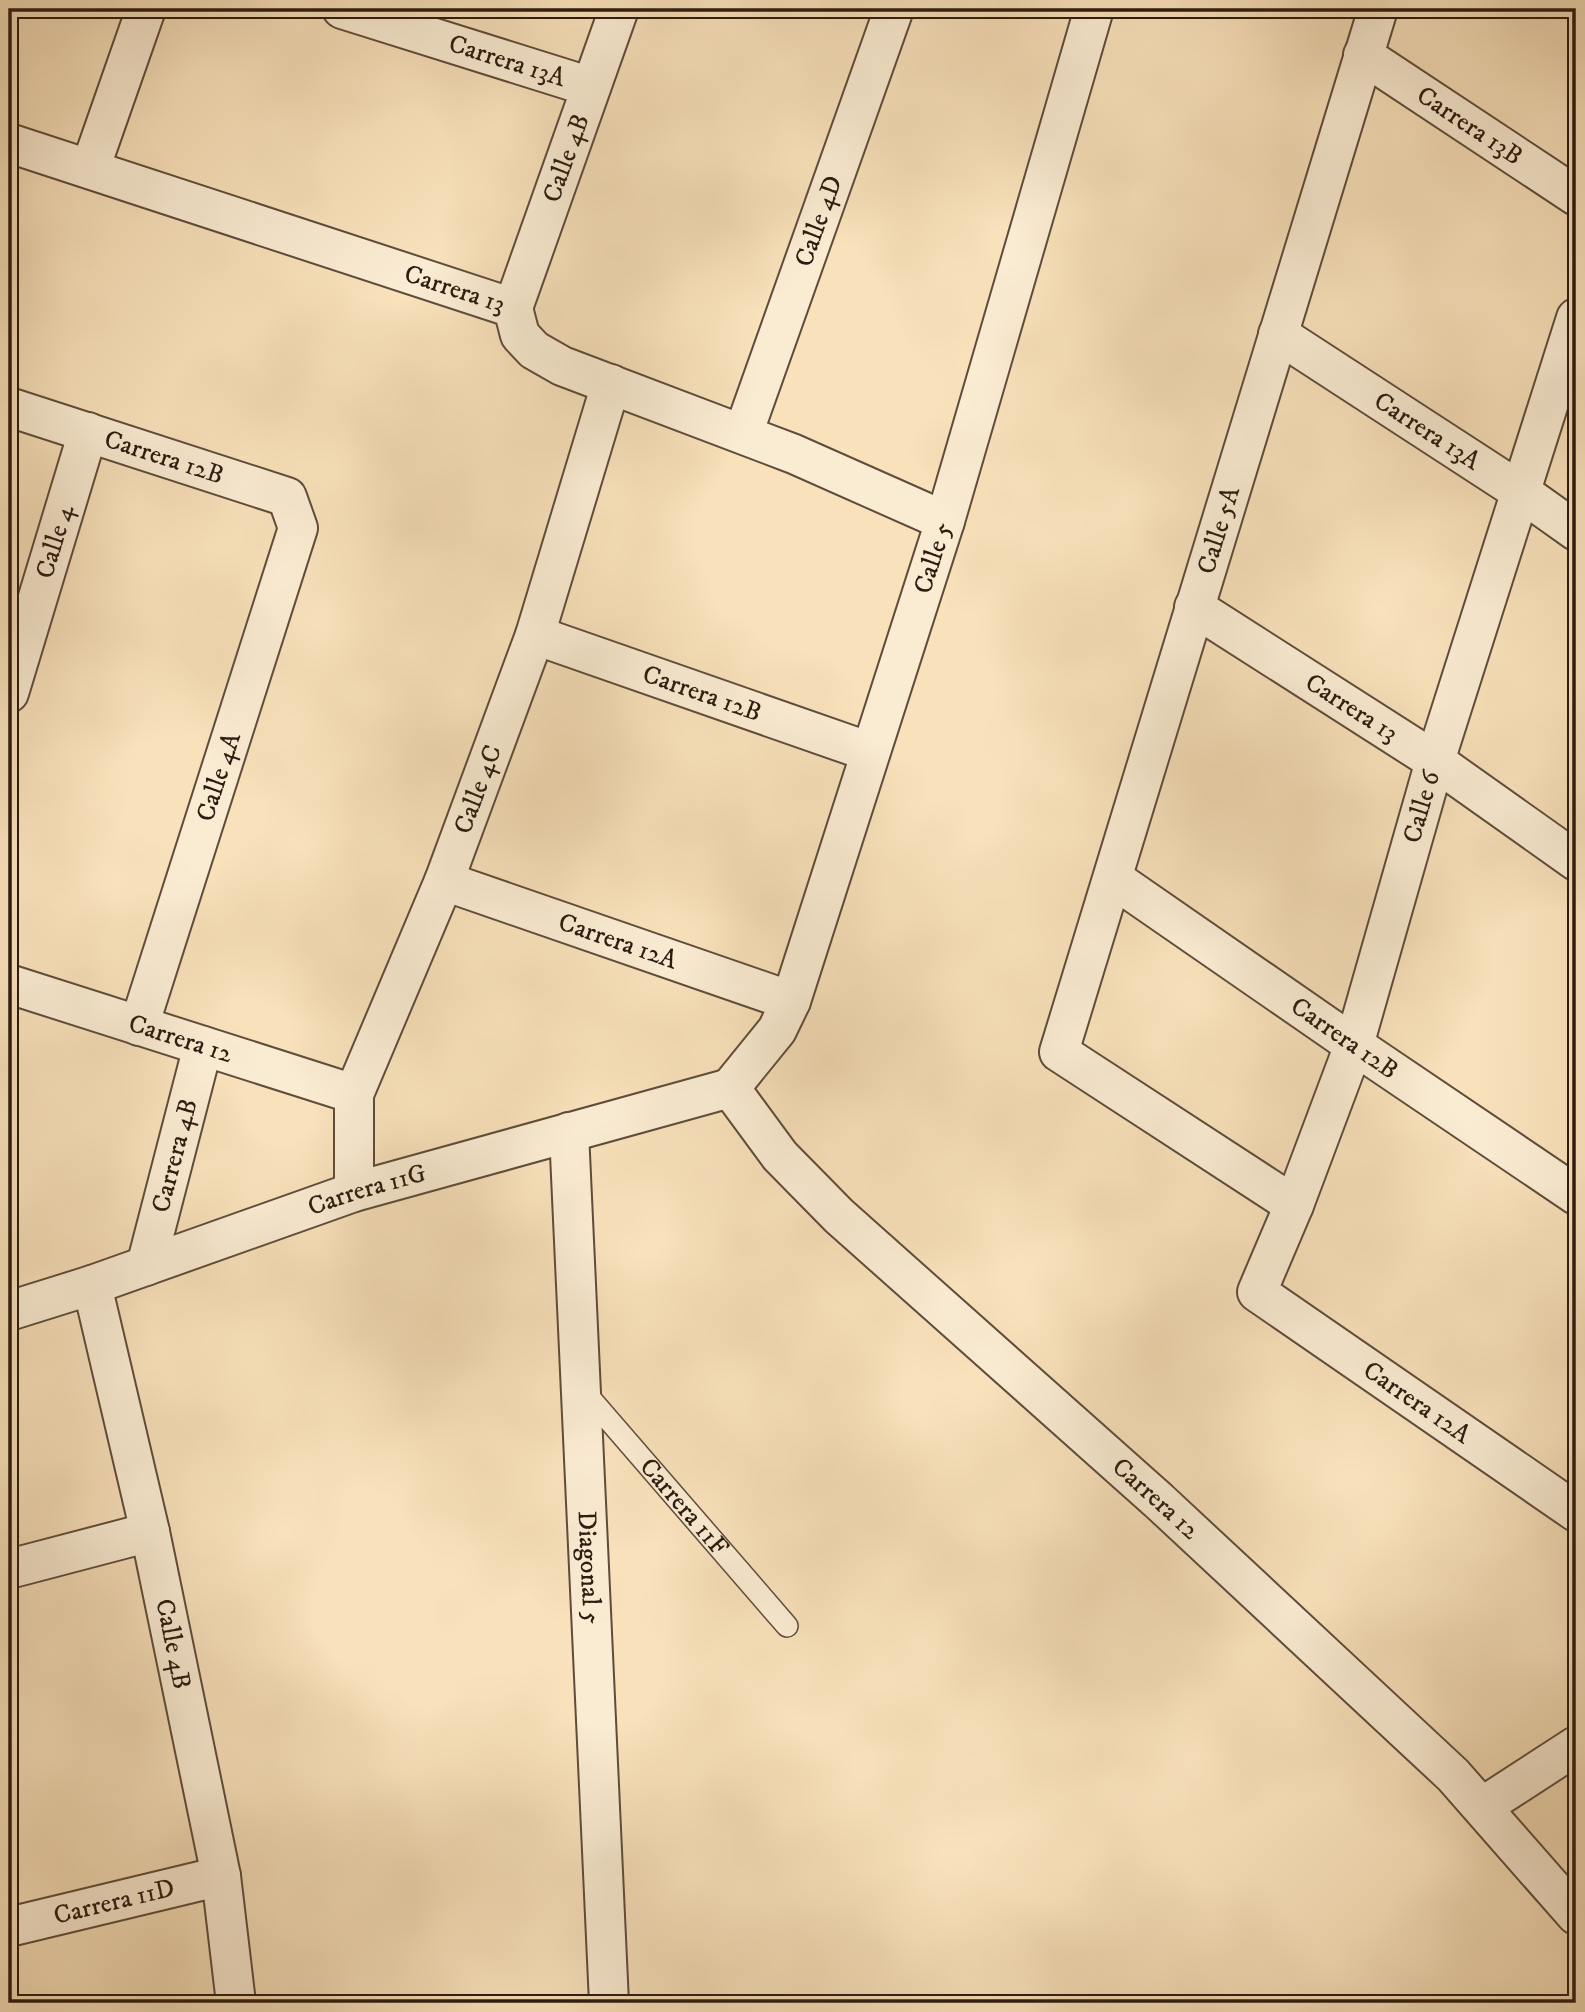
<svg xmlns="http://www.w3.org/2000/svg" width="1585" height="2012" font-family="'IM FELL DW Pica',serif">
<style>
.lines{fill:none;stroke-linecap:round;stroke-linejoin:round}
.service-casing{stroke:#5f4c3b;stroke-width:24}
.minor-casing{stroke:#5f4c3b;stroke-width:42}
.service{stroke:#faecd3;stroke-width:21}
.minor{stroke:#faecd3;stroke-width:38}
.labels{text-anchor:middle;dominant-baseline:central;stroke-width:5;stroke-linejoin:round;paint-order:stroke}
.street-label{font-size:26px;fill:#2c1b10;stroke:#faecd3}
</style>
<rect width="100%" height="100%" fill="#f8e1bb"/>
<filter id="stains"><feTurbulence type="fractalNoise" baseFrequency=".00286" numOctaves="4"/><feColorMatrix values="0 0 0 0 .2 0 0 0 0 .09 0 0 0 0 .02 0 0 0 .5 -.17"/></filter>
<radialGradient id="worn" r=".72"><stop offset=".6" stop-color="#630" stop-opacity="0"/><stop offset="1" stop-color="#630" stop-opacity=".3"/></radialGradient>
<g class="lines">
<g class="service-casing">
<g id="service">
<path id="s1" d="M582,1389L787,1626"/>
</g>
</g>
<g class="minor-casing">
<g id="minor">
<path id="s2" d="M342,9L591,87"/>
<path id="s3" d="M1363,55L1576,196"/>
<path id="s4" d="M9,143L513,308L520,335L534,350L562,366L794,454L945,521"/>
<polyline points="90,169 146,9"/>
<path id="s5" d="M513,308L619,9"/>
<path id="s6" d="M1576,318L1435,761L1354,1045L1294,1205L1257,1292L1576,1512"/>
<path id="s7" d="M1278,334L1521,492L1576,531"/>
<path id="s8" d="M9,407L287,497L298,528L139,1026"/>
<path id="s9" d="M743,434L894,9"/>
<path id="s10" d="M1194,607L1435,761L1576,861"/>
<path id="s11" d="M535,635L870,752"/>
<path id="s12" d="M9,693L88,432"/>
<path id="s13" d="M1114,879L1354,1045L1576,1195"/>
<path id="s14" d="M444,881L791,1001"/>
<path id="s15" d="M9,984L354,1094"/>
<path id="s16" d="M730,1088L780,1156L839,1216L1159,1501L1453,1775L1576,1915"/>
<path id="s17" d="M730,1088L777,1030L791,1001L945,521L1094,9"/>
<path id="s18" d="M569,1132L609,2003"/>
<path id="s19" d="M354,1192V1094L444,881L535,635L611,384"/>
<path id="s20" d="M1294,1205L1059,1052L1378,9"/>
<path id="s21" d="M146,1266L203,1046"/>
<path id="s22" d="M92,1285L150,1532L221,1876L236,2003"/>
<path id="s23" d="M9,1311L92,1285L354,1192L730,1088"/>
<polyline points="9,1569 150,1532"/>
<polyline points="1482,1807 1576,1746"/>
<path id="s24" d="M9,1927L221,1876"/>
</g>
</g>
<use href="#service" class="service"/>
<use href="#minor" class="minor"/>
</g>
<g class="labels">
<g class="street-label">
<text stroke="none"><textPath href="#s2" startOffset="173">Carrera 13A</textPath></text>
<text stroke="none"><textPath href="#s3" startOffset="128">Carrera 13B</textPath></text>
<text stroke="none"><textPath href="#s5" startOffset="159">Calle 4B</textPath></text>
<text stroke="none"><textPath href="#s9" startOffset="226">Calle 4D</textPath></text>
<text stroke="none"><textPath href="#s4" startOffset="469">Carrera 13</textPath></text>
<text stroke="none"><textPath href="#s7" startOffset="178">Carrera 13A</textPath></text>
<text stroke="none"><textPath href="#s8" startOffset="163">Carrera 12B</textPath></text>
<text stroke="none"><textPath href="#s20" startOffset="826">Calle 5A</textPath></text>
<text stroke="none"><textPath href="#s12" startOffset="158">Calle 4</textPath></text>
<text stroke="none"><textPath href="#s17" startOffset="572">Calle 5</textPath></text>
<text stroke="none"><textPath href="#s11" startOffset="177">Carrera 12B</textPath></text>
<text stroke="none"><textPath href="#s10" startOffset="187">Carrera 13</textPath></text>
<text transform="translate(219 777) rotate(-72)">Calle 4A</text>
<text stroke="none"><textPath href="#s19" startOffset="427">Calle 4C</textPath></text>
<text transform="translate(1422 807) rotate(-74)">Calle 6</text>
<text stroke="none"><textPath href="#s14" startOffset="184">Carrera 12A</textPath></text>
<text stroke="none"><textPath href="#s13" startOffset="280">Carrera 12B</textPath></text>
<text stroke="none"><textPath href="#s15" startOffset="180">Carrera 12</textPath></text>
<text stroke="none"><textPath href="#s21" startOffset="114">Carrera 4B</textPath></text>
<text stroke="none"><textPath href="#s23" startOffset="378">Carrera 11G</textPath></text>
<text stroke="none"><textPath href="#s6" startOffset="1220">Carrera 12A</textPath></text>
<text stroke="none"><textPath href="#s16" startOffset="593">Carrera 12</textPath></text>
<text stroke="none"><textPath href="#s1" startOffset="156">Carrera 11F</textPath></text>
<text stroke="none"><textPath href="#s18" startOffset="436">Diagonal 5</textPath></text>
<text stroke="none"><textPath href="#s22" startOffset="368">Calle 4B</textPath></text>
<text stroke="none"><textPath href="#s24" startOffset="108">Carrera 11D</textPath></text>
</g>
</g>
<rect width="1585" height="2012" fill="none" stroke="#f8e1bb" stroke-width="35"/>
<rect x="10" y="10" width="1564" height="1991" fill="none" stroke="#2c1b10" stroke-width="3.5"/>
<rect x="18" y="18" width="1550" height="1977" fill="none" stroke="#2c1b10" stroke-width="2"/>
<rect width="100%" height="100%" filter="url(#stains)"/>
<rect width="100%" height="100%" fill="url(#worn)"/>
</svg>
